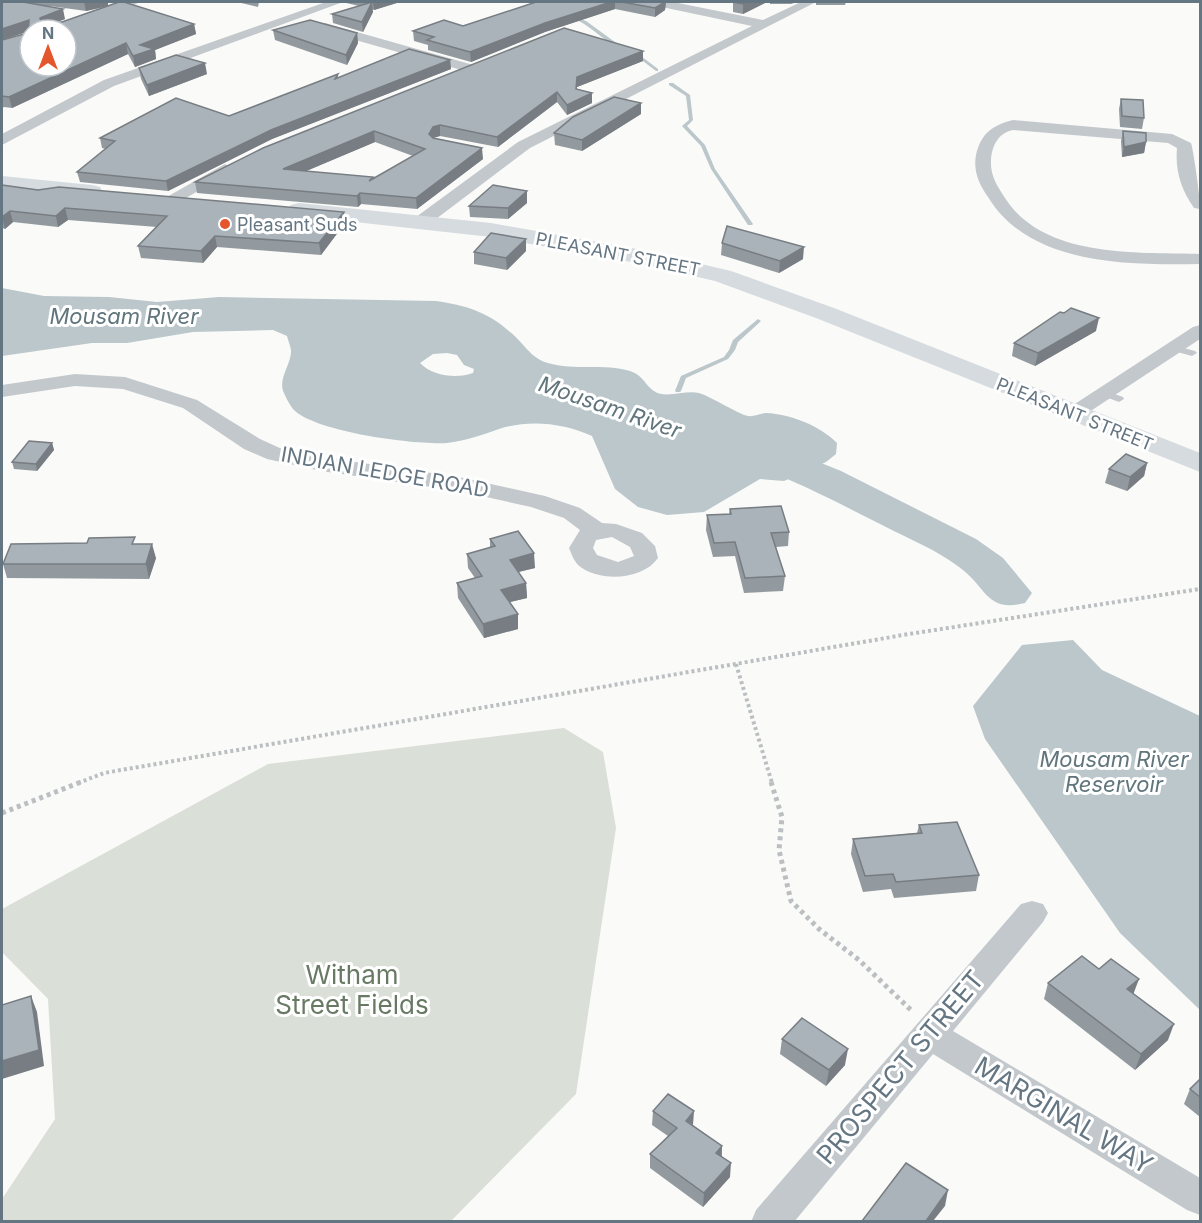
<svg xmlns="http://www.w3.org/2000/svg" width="1202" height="1223" font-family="Inter,sans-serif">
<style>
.green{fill:#dadfd7}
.water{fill:#bbc7cb;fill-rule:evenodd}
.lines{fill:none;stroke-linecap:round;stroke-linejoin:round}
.stream{fill:#bbc7cb;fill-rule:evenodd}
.river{fill:#bbc7cb;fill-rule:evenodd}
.path-far1{stroke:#bbbfc2;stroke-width:4;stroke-dasharray:3 3;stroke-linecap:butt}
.path{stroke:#bbbfc2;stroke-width:5;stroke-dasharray:4 4;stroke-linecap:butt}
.service{fill:#c3c8cc;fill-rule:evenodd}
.minor{fill:#c3c8cc;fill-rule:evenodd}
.secondary{fill:#d6dbdf;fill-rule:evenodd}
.wall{fill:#929a9f;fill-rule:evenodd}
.shaded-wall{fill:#777d82}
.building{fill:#aab3b9;stroke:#777d82;stroke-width:1.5;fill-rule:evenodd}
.poi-dot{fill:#e4572e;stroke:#fff;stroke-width:2}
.labels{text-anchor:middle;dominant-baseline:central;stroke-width:6;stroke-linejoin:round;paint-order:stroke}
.far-poi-label{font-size:18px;fill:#657683;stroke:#fff;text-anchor:start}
.far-street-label{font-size:18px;fill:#657683;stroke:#fff}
.street-label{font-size:21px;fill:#657683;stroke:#fff}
.water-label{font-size:22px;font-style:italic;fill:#60757c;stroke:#fff}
.near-park-label{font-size:26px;fill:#687a64;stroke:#fff}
.near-street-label{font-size:26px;fill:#657683;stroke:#fff}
</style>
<rect width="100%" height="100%" fill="#fafaf8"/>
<polygon class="green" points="564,728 603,752 616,828 576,1094 451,1221 2,1221 2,1199 55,1119 48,999 2,952 2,909 268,764"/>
<g class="water">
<path d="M2,288L44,296L109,297L157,302L219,297L436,301C465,305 488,312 510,332C524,343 530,358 548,363C574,371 604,363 630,371C644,376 644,384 654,391C665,399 685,390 699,393C712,397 740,415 748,416C754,417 761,413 766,413C791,414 820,426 837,443L836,454L826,462L784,481L760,479L704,512L667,515L638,507L615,489L592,436C564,423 529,419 499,429C482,435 465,441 447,443C415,445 314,432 293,409C290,405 286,398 284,393C277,379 292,364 291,350C290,345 288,340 287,336L273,330L193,332L127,343H92L2,356ZM447,353L457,355L464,365L474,369L473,373C457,379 432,376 420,363L433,354Z"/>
<polygon points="1073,640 1102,670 1200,716 1200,1010 1120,933 985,739 973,706 1022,645"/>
</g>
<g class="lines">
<g class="stream">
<path d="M572,16L586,21L619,45L617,46C600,39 589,23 571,18Z"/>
<polygon points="635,53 637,53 658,69 658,71 656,71 635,55"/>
<polygon points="669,83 673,83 690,95 693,120 687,126 705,145 715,169 753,224 752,225 748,225 711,169 701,146 682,126 689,120 686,96 669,85"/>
<polygon points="758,319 761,321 760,322 738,342 735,350 728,359 686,378 681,391 680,392 676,392 675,391 681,376 724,357 729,350 733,340"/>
</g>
<path class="river" d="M749,438L784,448L841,471L976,539L1003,558L1032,593L1025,603C986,613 987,587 959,567C937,550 911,540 886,527C836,502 788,476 735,459L729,450L735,441Z"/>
<g class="path-far1">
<polyline points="736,664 772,783"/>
<polyline points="78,783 104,773 909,634 1200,589"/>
</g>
<g class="path">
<polyline points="771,782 782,817 779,850 791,901 819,929 859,960 913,1012"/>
<polyline points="2,813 81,782"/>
</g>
<g class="service">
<polygon points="1173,345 1195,351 1197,353 1192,356 1170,350 1168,348"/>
<polygon points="1103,390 1123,397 1124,399 1119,402 1100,395 1100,391"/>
</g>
<g class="minor">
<polygon points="124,2 141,2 63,30 43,30"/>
<polygon points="326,2 343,2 114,86 2,145 2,134 104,80"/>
<polygon points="651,2 673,2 763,20 801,2 816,2 530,148 428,225 416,225 413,221 416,217 518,142 752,26 657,6"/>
<polygon points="325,23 477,66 479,69 472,73 320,30 320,24"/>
<path d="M1013,120L1172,134L1191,143C1193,147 1201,203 1200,209L1194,208C1181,189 1175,171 1177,148L1168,143L1013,130C998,133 992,146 991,160C990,175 997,186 1005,198C1044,259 1138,252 1200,254V264C1129,265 1030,266 988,197C979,184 973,171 976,155C981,133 993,125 1013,120Z"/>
<polygon points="225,164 233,169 231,172 179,202 173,203 165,198"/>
<polygon points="1200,325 1200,339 1080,418 1064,418 1061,413 1193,327"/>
<path d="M75,374L125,377L197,400L260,439L282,449L321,457L459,477L545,496L580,508L602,523L616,524L642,533L655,546L658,558C643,580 599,583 578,565C574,561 571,553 569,548L580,530L564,518L531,507L459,491L321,471L267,459L244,449L183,408L123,389L75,386L2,397V385ZM612,537L630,547L634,556L618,562L597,555L593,548L596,540Z"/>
<polygon points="1032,901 1043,904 1048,913 1043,922 953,1031 1200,1178 1200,1215 1187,1210 933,1054 794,1222 751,1222 756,1210 1021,904"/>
</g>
<g class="secondary">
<polygon points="2,176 92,185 100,187 103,192 100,197 92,199 2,188"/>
<polygon points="299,203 491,223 637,249 731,271 834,308 1200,453 1200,472 816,318 715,281 637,263 491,237 291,215 288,210 291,205"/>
</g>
</g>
<g class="wall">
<path d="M2,2H108V5L194,24L196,34L155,50L156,59L135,67L128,54L12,108L4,107L2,108V40L28,33V31L2,40ZM50,6L86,11L104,7L62,22H57L65,19Z"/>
<polygon points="237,2 259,2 258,7"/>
<polygon points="342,2 400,2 374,10 372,9 373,12 363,32 333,23 332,14 359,6"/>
<polygon points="536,2 666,2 665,10 655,17 615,9 545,32 471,62 428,50 428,45 414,41 413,31 463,26"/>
<polygon points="733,2 767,2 743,14 733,12"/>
<polygon points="770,2 797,2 791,4 770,4"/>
<polygon points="816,2 846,2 845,5 816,5"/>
<polygon points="273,30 357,33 358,43 347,65 275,40"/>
<path d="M643,51V61L577,87V89L592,103L567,115L557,102L498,147L440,136L433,138L483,159L417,209L361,204L358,207L197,193L195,182ZM375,142L413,156L373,179L306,171Z"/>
<polygon points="450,60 451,69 272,139 168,191 80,182 77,172 106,149 102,148 100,138 229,116 338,74 338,78"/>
<polygon points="139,68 207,74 149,96 141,79"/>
<polygon points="1121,99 1144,118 1142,129 1120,127 1119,109"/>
<polygon points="641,114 582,151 555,145 554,133"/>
<polygon points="1123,131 1146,142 1144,153 1122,157 1121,141"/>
<polygon points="2,185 38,190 345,223 321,255 217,247 203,263 141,258 138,246 157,227 68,220 58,227 13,222 5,229 2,228"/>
<polygon points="527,203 508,219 470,217 469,206"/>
<polygon points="722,243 803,259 779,273 721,255"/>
<polygon points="526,251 507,270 474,264 474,252"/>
<polygon points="1096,331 1035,366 1012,356 1014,343"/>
<polygon points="52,443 54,450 37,471 14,469 12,462"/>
<polygon points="1147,463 1144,476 1127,491 1105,483 1109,469"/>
<polygon points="730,509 789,532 788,546 776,547 785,576 783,591 744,593 735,556 713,557 706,530 707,515 729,514"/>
<polygon points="490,539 535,568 518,572 526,583 527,598 510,602 518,629 484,638 458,598 457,583 475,578 468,568 467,554 490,548"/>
<polygon points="136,544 156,558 149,579 7,578 3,564"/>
<polygon points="919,825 979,875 976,891 894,898 891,889 863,892 851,854 853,839 917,833"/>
<polygon points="1048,983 1134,995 1168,1040 1135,1070 1044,999"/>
<polygon points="782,1039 845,1065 826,1086 780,1054"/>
<polygon points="1200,1079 1200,1117 1184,1104 1190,1089"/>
<polygon points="653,1111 693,1125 722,1146 722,1156 730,1177 703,1207 650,1168 650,1154 668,1136 652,1125"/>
</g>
<g class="shaded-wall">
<polygon points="84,2 108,2 108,6 86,11"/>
<polygon points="372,2 373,12 363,32 362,22"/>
<polygon points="373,2 400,2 374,10"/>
<polygon points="611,2 615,2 615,9 545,32 471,62 470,52 545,23"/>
<polygon points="665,2 666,2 665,10 655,17 655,8"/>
<polygon points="749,2 767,2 743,14 743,4"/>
<polygon points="63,9 65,19 42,28 40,18"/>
<polygon points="29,20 30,31 2,40 2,29"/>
<polygon points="194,24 196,34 155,50 156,59 135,67 133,56 140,45"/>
<polygon points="357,33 358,43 347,65 346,55"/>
<polygon points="126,43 128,54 12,108 9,97"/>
<polygon points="643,51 643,61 577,87 576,99 577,77"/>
<polygon points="450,60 451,69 272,139 168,191 166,181 271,130"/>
<polygon points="205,63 207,74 149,96 147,85"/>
<polygon points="557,92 557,102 498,147 497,137"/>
<polygon points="592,93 592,103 567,115 567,105"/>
<polygon points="641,103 641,114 582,151 582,140"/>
<polygon points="440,125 440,136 433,138 429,134 433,127"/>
<polygon points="374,131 375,142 285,180 283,169"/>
<polygon points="1146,142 1144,153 1122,157 1124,147"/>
<polygon points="482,148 483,159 417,209 416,198"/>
<polygon points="527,191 527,203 508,219 508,208"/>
<polygon points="360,193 361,204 358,207 357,196"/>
<polygon points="65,208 68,220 58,227 56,216"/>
<polygon points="10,211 13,222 5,229 2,217"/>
<polygon points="344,212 345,223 321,255 319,243"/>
<polygon points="215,236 217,247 203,263 201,251"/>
<polygon points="526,239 526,251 507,270 506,258"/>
<polygon points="804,247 803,259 779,273 780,261"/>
<polygon points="1099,318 1096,331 1035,366 1038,353"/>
<polygon points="52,443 54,450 37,471 36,464"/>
<polygon points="1147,463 1144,476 1127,491 1130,477"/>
<polygon points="152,544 156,558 149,579 146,564"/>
<polygon points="534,553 535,568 510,574 510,560"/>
<polygon points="526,583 527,598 502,604 501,590"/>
<polygon points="518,614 518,629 484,638 483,624"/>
<polygon points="1139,979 1133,995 1127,989"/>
<polygon points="31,996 37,1012 44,1066 2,1079 2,1061"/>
<polygon points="1174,1024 1168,1040 1135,1070 1141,1054"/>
<polygon points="848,1049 845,1065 826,1086 829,1070"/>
<polygon points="694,1111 693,1125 686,1121"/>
<polygon points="722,1146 721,1159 716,1153"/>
<polygon points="731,1163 730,1177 703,1207 704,1193"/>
<polygon points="948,1190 945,1206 933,1221 926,1221"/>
</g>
<g class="building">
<path d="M2,2H23L63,9L40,18L41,22H62L119,2H124L194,24L140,45L154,49L133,56L126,43L9,97L2,96V40L28,33L29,20L2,29ZM30,30H66V66H30Z"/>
<polygon points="372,2 362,22 332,14"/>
<polygon points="536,2 611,2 545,23 470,52 427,40 434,37 413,31 444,20 463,26"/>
<polygon points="622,2 665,2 655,8"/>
<polygon points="733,2 749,2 743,4"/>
<polygon points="310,20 357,33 346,55 273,30"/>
<path d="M564,28L643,51L577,77L576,89L592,93L567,105L557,92L497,137L440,125L433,127L429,134L433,138L482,148L416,198L360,193L357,196L195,182L263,148ZM374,131L425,149L369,181L373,177L283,169Z"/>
<polygon points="409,49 450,60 271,130 166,181 77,172 115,141 100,138 176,98 229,116 338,74 335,79"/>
<polygon points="176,55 205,63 147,85 139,68"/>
<polygon points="614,97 641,103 582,140 554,133 573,117"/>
<polygon points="1121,99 1143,100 1144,118 1122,116"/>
<polygon points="1123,131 1146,133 1146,142 1124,147"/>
<polygon points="2,185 38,190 59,187 344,212 319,243 215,236 201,251 138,246 167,216 65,208 56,216 10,211 2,217"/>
<polygon points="493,185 527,191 508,208 469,206"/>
<polygon points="727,226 804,247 780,261 722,243"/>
<polygon points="491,233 526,239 506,258 474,252"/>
<polygon points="1071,308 1099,318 1038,353 1014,343 1060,312 1064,313"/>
<polygon points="29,441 52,443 36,464 12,462"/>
<polygon points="1126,454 1147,463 1130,477 1109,469"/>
<polygon points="781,506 789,532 771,533 785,576 745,578 735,542 714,543 707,515 731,514 730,509"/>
<polygon points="518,531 534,553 510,560 526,583 501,590 518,614 483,624 457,583 482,576 467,554 495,546 490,539"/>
<polygon points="135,537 132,544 152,544 146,564 3,564 11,544 87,543 89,538"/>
<polygon points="957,822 979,875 896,882 893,874 865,876 853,839 922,833 919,825"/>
<polygon points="1082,956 1099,969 1111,959 1139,979 1127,989 1174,1024 1141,1054 1048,983"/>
<polygon points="31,996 39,1050 2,1061 2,1005"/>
<polygon points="802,1018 848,1049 829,1070 782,1039"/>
<polygon points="1200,1079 1200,1097 1190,1089"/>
<polygon points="668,1094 694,1111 686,1121 722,1146 716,1153 731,1163 704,1193 650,1154 677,1128 653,1111"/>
<polygon points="906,1163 948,1190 926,1221 862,1221"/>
</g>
<circle class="poi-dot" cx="225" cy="224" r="6"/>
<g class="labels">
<g class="far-poi-label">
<text x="237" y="224">Pleasant Suds</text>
</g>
<g class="far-street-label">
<text transform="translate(618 254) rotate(11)">PLEASANT STREET</text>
<text transform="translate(1075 414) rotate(22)">PLEASANT STREET</text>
</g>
<g class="street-label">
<text transform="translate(385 472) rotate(10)">INDIAN LEDGE ROAD</text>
</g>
<g class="water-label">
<text x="124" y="316">Mousam River</text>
<text transform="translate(610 407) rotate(19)">Mousam River</text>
<text x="1114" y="759">Mousam River<tspan x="1114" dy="25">Reservoir</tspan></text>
</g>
<g class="near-park-label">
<text x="352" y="974">Witham<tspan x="352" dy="30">Street Fields</tspan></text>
</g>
<g class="near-street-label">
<text transform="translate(900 1067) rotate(-50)">PROSPECT STREET</text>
<text transform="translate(1064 1115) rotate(31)">MARGINAL WAY</text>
</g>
</g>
<rect width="1202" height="1223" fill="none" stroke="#657683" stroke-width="6"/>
<g transform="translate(48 48)"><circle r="28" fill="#ffffff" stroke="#c1c8cd" stroke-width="1.5"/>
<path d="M0-4.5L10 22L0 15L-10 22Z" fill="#e4572e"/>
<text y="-9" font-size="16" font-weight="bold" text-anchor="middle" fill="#657683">N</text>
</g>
</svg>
